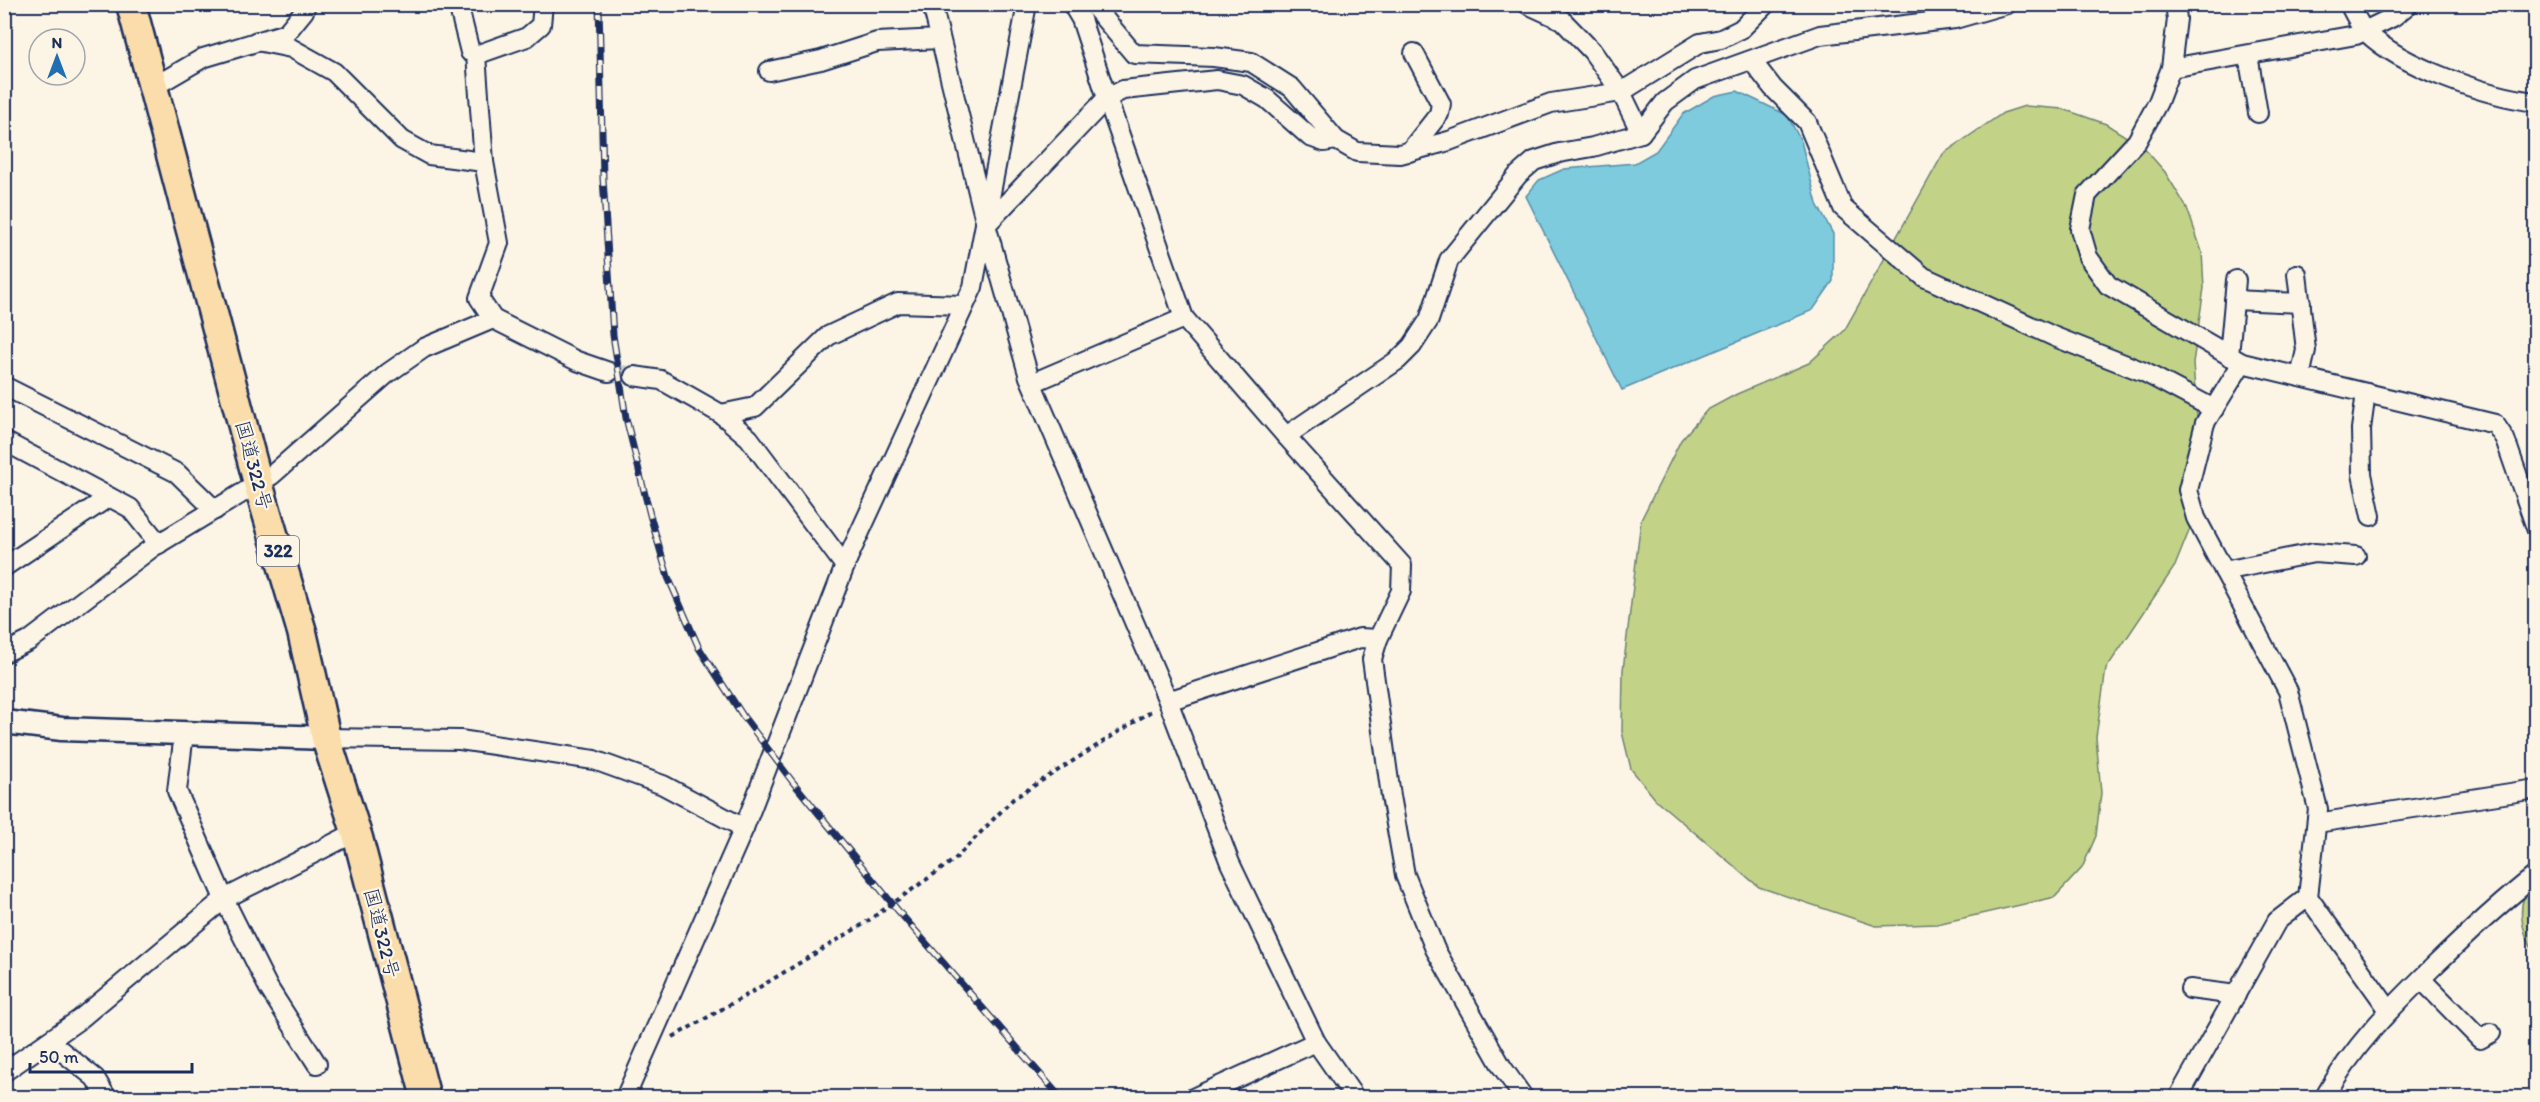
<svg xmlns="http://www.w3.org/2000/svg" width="2540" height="1102" font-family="Itim,'Klee One',sans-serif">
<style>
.green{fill:#c2d387;stroke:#6e8172;stroke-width:1.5}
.water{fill:#7ecbdd;stroke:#568daa;stroke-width:1.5}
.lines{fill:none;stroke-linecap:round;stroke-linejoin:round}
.minor-tunnel{stroke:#cfcdca;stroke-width:18;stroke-dasharray:18 9;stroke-linecap:butt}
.minor-casing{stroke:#1b2f5e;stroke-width:22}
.tertiary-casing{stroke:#1b2f5e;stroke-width:27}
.trunk-casing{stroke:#1b2f5e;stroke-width:33}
.path{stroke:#1b2f5e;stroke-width:4;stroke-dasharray:4.5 4.5;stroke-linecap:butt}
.minor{stroke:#fcf5e5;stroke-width:18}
.tertiary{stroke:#fcf5e5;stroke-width:22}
.trunk{stroke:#faddab;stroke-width:28}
.rail-casing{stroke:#1b2f5e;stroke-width:7}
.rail{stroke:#fcf5e5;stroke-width:4.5;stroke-dasharray:14;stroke-linecap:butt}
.labels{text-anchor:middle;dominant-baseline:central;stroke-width:4.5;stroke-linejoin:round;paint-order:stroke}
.shield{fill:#fcf5e5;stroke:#5e6a86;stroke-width:1.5}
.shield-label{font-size:18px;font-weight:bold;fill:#1b2f5e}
.street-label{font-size:20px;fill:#1b2f5e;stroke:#fcf5e5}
</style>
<rect width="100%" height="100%" fill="#fcf5e5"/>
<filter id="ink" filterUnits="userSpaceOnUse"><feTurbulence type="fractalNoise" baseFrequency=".0167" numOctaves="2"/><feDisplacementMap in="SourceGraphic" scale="12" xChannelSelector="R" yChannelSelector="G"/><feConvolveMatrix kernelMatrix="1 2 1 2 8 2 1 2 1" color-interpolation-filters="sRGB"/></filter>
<g filter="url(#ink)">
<g class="green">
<polygon points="2025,106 2063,109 2106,124 2144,148 2165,172 2187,208 2202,252 2204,288 2193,363 2201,473 2193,521 2175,566 2106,669 2096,737 2101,793 2096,836 2082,868 2055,897 1937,924 1876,926 1759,887 1656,800 1631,769 1622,732 1623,670 1641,520 1681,440 1707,410 1737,394 1809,363 1844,331 1943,154 2003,113"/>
<path d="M2535,876V954C2519,927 2515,902 2535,876Z"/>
</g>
<polygon class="water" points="1737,91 1787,115 1801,141 1817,204 1833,234 1833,281 1813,310 1622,390 1526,196 1539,180 1564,169 1635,163 1656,151 1683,114 1714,96"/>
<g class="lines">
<polyline class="minor-tunnel" points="609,372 634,376"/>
<g class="minor-casing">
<g id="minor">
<polyline points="932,4 986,225 1029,377 1168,701 1230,863 1316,1042 1355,1098"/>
<polyline points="1072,4 1081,19 1107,98 1123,90 1217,80 1243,85 1267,99 1310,137 1324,142 1336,140"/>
<polyline points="1092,4 1134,54 1214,57 1251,62 1292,88 1336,140 1357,152 1400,154 1449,141 1551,103 1621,92 1700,43 1721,39 1741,29 1766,4"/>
<polyline points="1527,4 1562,20 1592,51 1621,92 1641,133"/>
<polyline points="2175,4 2177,19 2171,68 2158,102 2137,141 2087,195 2080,229 2088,257 2108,285 2242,363 2495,424 2505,439 2536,528"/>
<path d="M2349,4C2354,13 2359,25 2366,32C2402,67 2486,96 2536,102"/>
<polyline points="257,41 291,48 334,72 402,140 429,155 484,162"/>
<polyline points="476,55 527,37 541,25 543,4"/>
<polyline points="2248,55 2258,113"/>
<polyline points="1752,61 1773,88 1807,122 1843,208 1924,277 2055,337 2144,372 2214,409"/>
<polyline points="2171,68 2356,35 2393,17 2409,4"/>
<polyline points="769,71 821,60 877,42 940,39"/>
<polyline points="155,86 203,58 286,33 304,11 306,4"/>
<polyline points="1409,152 1439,114 1441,104 1414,53"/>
<polyline points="986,225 1107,98 1184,318 1286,436"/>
<polyline points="2297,274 2306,350 2300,377"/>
<polyline points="2234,300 2301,303"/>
<polyline points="493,319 577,361 609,372"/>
<polyline points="2229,356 2236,280"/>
<polyline points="2242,363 2205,423 2188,490 2196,518 2288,691 2318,809 2308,897 2389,1010"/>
<polyline points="634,376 661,380 721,414 749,438 845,566"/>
<polyline points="1032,383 1184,318"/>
<polyline points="4,386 177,473 215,510"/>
<polyline points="2366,393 2361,429 2362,474 2371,516"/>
<polyline points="721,414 755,407 828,336 898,303 964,305"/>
<polyline points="4,441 130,508 159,544"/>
<polyline points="4,567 109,497"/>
<polyline points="2224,571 2314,553 2356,556"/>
<polyline points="4,653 29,641 153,547 272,475 388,373 424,348 493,319 479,298 499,243 484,162 476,55 470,52 458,4"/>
<polyline points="1168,701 1360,638 1378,639"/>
<polyline points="184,733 177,791 224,899 268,987 317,1064"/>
<polyline points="326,738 460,740 594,760 663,785 744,828"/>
<polyline points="2317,823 2536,789"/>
<polyline points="2421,979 2480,1039 2491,1033"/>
<polyline points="2190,989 2236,995"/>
<polyline points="49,1041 95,1078 107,1098"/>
<polyline points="4,1072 80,1019 224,899 356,832"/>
<polyline points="625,1098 744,828 848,558 973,287 1027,4"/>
<polyline points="1193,1098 1316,1042"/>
<polyline points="1524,1098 1502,1067 1435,949 1405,875 1391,796 1372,659 1378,639 1401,591 1402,565 1286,436 1398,360 1412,346 1429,320 1449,260 1518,175 1534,161 1559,153 1593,147 1641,133 1665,102 1695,80 1820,35 1955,19 2007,4"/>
<polyline points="2178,1098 2277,921 2308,897"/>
<path d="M2324,1098C2352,1047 2392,1007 2433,967C2466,935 2499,904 2536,875"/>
</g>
</g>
<g class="tertiary-casing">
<polyline id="tertiary" points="4,722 62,729 326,738"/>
</g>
<g class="trunk-casing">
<polyline id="trunk" points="131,4 258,483 302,632 326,738 358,838 426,1098"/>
</g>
<polyline class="path" points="673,1037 745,996 862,925 954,860 1013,799 1153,710"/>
<use href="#minor" class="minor"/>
<use href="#tertiary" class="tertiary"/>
<use href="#trunk" class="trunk"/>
<g class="rail-casing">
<polyline id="rail" points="599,4 603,178 613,335 626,418 650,515 668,577 699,648 743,716 792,781 900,913 1061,1098"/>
</g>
<use href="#rail" class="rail"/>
</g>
</g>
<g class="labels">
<rect class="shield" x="257" y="536" width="42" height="30" rx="4.5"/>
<g class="shield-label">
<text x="278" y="551">322</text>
</g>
<g class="street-label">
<text transform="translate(254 465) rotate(75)">国道322号</text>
<text transform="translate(382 933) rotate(76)">国道322号</text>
</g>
</g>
<rect width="2540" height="1102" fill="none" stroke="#fcf5e5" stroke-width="24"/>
<rect x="12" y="12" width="2516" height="1078" fill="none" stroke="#1b2f5e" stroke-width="2" filter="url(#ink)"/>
<g transform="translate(57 57)"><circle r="28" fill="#fcf5e5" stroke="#a2a6af" stroke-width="1.5"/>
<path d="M0-4.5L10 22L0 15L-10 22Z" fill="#1f6fb2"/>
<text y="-9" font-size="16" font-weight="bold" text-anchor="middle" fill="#1b2f5e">N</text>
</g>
<path d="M30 1063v9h162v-9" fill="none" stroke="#1b2f5e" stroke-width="3"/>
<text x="39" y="1063" font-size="18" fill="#1b2f5e" stroke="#fcf5e5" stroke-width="4.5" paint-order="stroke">50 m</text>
</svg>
